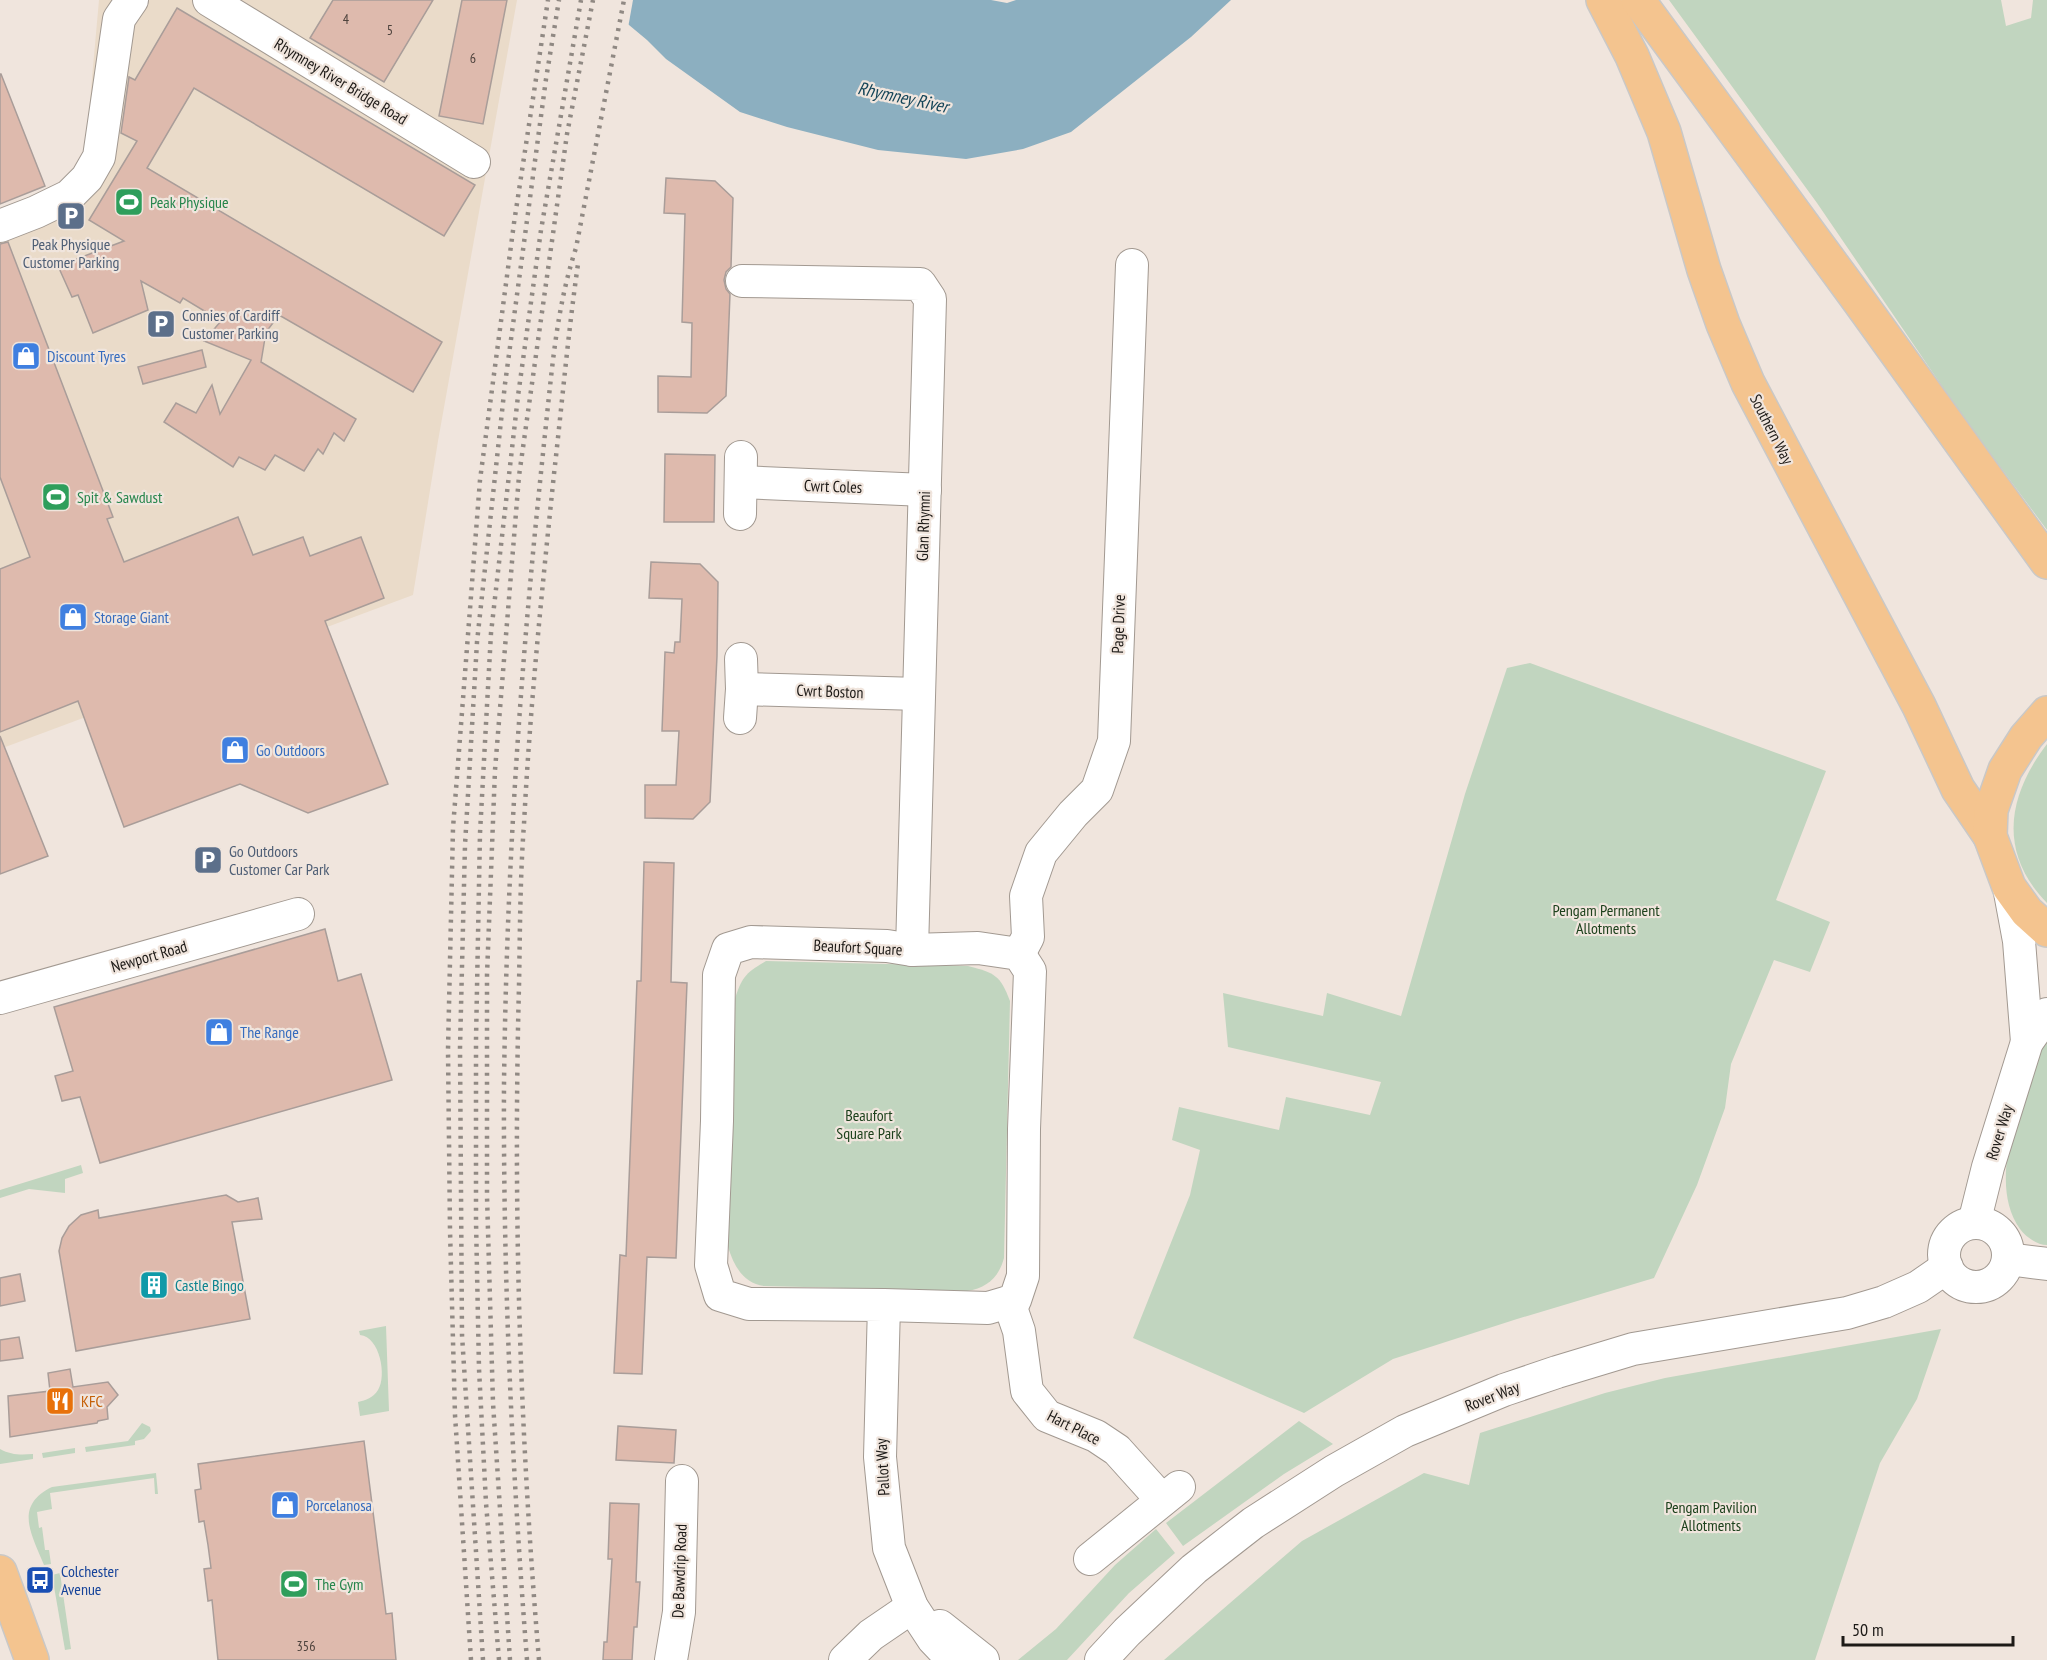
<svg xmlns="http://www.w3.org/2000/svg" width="2047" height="1660" font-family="'PT Sans Narrow',sans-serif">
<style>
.industrial{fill:#eadbc9}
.green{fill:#c1d5bf}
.water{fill:#8cafc0}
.pier{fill:#f0e5dd}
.building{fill:#debaad;stroke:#a99d99;stroke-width:1.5}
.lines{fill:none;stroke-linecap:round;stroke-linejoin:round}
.minor-casing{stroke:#a29991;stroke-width:34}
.major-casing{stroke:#c9c8c7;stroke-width:36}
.minor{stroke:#fff;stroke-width:32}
.major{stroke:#f4c48f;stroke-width:33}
.rail{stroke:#908983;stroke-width:4.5;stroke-dasharray:3 6;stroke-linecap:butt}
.labels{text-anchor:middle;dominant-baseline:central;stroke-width:4.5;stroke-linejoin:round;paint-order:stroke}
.number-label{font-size:14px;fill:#4d423c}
.street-label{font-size:16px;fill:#1d1a17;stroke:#f0e5dd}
.leisure-label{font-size:16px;fill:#27864d;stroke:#f0e5dd;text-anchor:start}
.service-label{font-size:16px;fill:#4e5e75;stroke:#f0e5dd;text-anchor:start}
.shop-label{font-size:16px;fill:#366cbe;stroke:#f0e5dd;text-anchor:start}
.park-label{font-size:16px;fill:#1d411c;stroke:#f0e5dd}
.culture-label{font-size:16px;fill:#0d838f;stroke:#f0e5dd;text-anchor:start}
.food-label{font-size:16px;fill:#c56008;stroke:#f0e5dd;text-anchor:start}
.transit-label{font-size:16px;fill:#164399;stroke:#f0e5dd;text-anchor:start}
.water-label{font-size:18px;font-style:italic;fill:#164659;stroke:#f0e5dd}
</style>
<rect width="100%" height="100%" fill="#f0e5dd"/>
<polygon class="industrial" points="99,0 517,0 438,441 413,595 0,749 0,237 25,227 85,156"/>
<g class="green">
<polygon points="1669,0 2001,0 2006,26 2031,18 2033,0 2047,0 2047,530 1961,414 1817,203"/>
<polygon points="1530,663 1826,771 1776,900 1830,922 1810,972 1774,960 1731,1064 1725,1108 1697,1185 1654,1278 1517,1319 1393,1359 1304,1413 1133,1338 1190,1195 1200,1150 1172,1140 1179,1107 1279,1130 1286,1097 1370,1115 1381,1082 1228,1047 1223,993 1323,1016 1327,993 1401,1016 1465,794 1507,668"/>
<path d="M2047,744V903C1998,853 2007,796 2047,744Z"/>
<path d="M766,961L968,966C995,973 1000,975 1010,1001L1004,1258C999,1277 987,1288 967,1291L764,1286C743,1283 734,1266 728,1247L734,1001C742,977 745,973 766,961Z"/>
<path d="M2047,1033V1245C2037,1245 2026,1237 2020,1229C1983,1177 2028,1086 2047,1033Z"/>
<polygon points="81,1165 83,1173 65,1179 65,1193 29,1189 0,1198 0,1190"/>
<path d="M386,1326L389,1411L360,1416L358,1402C366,1400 373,1398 378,1390C387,1376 380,1337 360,1335L359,1331Z"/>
<polygon points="1941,1329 1917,1399 1880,1463 1815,1660 1164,1660 1302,1541 1424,1473 1469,1485 1480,1433 1605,1393 1665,1378"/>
<polygon points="1299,1421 1333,1444 1284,1474 1183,1546 1166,1523"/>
<polygon points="142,1423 150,1427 151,1431 144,1439 135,1441 135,1445 86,1452 85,1447 128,1441"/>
<polygon points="75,1448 75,1453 43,1458 42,1453"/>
<path d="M0,1449C11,1455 20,1455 33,1454V1459L0,1464Z"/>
<path d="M156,1473L158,1494H155L154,1478L50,1493L52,1509L37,1512L39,1528L42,1527L45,1550H49L51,1564L44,1565C32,1535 13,1506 52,1487Z"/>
<polygon points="1156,1529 1175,1553 1129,1593 1067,1660 1018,1660 1056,1629 1115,1565"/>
<polygon points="60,1573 71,1649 65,1650 52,1575"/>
</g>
<polygon class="water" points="599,0 991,0 1007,3 1016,0 1231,0 1191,37 1071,132 1023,149 966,159 878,150 787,127 740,112 666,59 647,40"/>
<polygon class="pier" points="596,0 633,0 628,28 598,2"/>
<g class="building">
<polygon points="333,0 433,0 384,82 310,38"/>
<polygon points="462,0 507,0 483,124 439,116"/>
<polygon points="177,8 475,185 444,236 194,88 147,168 442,342 413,392 279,315 266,332 261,362 356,419 344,441 334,433 323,454 318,449 304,471 275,455 265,470 239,457 233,467 164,422 176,403 196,413 212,385 220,414 251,360 204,341 221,321 183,298 180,303 141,281 148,310 93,333 78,295 72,297 58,266 124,241 89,220 137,141 121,133 129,77 135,80"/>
<polygon points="0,74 1,74 45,186 0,204"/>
<polygon points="666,178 715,181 733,198 731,267 726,272 724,280 726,289 730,294 726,396 707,413 658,412 658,376 691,377 692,323 682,322 685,214 664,213"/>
<polygon points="8,242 113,517 107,519 124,562 238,517 253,555 303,537 310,556 361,537 384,598 325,621 388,784 308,813 240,784 124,827 78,701 0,732 0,569 30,557 0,477 0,244"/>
<polygon points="202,350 206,367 143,384 138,367"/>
<polygon points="665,454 715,455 714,522 664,522"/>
<polygon points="651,562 700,564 718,582 717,656 710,802 693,819 645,818 645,785 676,785 679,731 662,731 665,652 674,653 675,642 680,642 682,599 649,598"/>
<polygon points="0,736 48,856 0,874"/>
<polygon points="644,862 674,863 671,982 687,983 676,1258 647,1257 642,1374 614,1373 620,1255 626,1256 637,981 641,981"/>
<polygon points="325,929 338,981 361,974 392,1080 100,1163 80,1097 62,1101 55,1076 73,1071 54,1007"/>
<polygon points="226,1195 238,1202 258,1198 262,1219 232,1222 250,1319 76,1351 59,1251 62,1238 69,1226 81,1215 98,1210 99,1218"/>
<polygon points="20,1274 25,1301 0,1306 0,1278"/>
<polygon points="19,1337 23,1358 0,1361 0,1340"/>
<polygon points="70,1369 73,1387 108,1382 118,1395 107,1407 108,1419 98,1421 97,1423 10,1437 8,1396 50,1391 48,1373"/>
<polygon points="618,1426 676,1430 674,1463 616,1460"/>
<polygon points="364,1441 386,1614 392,1613 396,1660 218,1660 212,1600 208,1601 204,1569 211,1568 208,1545 204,1521 199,1522 195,1490 201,1489 198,1464"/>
<polygon points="610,1503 639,1504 636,1582 640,1582 637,1627 634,1627 632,1660 603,1660 604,1642 607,1642 612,1559 608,1559"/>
</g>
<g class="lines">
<g class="minor-casing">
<g id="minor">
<polyline points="209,0 474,162"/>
<polyline points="0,226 36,212 69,196 87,178 99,157 119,19 132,0"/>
<polyline points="742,281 920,284 930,299 912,950"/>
<polyline points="741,482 925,490"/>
<polyline points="740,514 741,457"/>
<polyline points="742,689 919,694"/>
<polyline points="740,718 742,689 741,659"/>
<polyline points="2009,887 2019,941 2027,1042"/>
<polyline points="1019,954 1028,937 1026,896 1041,853 1073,814 1097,790 1114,741 1132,265"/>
<polyline points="0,998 298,914"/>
<polyline points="1974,1223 1988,1167 2027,1042 2047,1014"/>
<circle cx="1976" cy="1255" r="32"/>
<polyline points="2008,1259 2047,1264"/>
<polyline points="1009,1302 1019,1331 1027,1391 1047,1416 1096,1436 1117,1450 1162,1500"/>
<polyline points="884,1305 988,1308 1015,1300 1023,1276 1024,1129 1030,971 1019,954 978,948 912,950 887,946 751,942 728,949 719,975 717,1121 711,1265 720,1295 749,1304 884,1305 880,1457 889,1548 912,1607 933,1639 953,1660"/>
<polyline points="1090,1559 1179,1487"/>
<polyline points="940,1626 983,1660"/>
<polyline points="671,1660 679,1612 682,1481"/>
<polyline points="845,1660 871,1635 912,1607"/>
<polyline points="1101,1660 1127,1632 1194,1569 1253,1523 1334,1471 1405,1431 1504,1390 1557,1372 1633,1349 1847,1313 1884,1302 1918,1287 1947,1267"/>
</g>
</g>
<g class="major-casing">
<g id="major">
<polyline points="1603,0 1632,56 1664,132 1704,270 1723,324 1748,383 1919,706 1958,789 1990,836"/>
<polyline points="1638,0 1859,301 2047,562"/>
<polyline points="2047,713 2026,737 2005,770 1991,810 1990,836 2009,887 2027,912 2047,930"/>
<polyline points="0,1572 32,1660"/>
</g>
</g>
<use href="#minor" class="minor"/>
<use href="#major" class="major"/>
<g class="rail">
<polyline points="471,1660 455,1415 450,1230 448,1050 453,828 480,480 514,223 548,0"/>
<polyline points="483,1660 462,1335 460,1048 465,845 477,642 505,384 546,79 559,0"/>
<polyline points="499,1660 486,1503 479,1369 476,1221 476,1040 480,833 491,633 518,396 541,230 581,0"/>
<polyline points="510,1660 493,1403 487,1196 487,975 495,770 519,476 567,134 593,0"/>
<path d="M527,1660C512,1468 503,1276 504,1084C506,917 515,751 530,586C535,529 541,472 547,415C553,358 558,303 576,248L624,0"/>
<path d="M539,1660C520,1435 513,1211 519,986C520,932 520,878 524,824C530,707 542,590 554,474C562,404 568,334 578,264"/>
</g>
</g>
<defs>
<g id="stadium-square" transform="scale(1.5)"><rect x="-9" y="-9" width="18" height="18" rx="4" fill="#2e9e5b" stroke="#f0e5dd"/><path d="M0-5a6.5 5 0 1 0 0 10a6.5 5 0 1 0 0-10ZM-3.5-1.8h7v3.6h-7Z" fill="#fff"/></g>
<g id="parking-square" transform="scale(1.5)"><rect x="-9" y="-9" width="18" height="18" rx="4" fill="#5c6f8a" stroke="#f0e5dd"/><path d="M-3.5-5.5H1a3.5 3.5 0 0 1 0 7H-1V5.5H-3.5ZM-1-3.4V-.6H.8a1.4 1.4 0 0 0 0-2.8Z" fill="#fff"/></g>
<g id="shop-square" transform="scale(1.5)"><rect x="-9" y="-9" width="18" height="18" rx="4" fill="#3f7fe0" stroke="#f0e5dd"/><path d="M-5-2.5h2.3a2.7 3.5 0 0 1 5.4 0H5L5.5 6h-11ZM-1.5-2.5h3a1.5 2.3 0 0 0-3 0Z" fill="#fff"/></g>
<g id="building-square" transform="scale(1.5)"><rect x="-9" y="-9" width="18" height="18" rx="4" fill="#0f9aa8" stroke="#f0e5dd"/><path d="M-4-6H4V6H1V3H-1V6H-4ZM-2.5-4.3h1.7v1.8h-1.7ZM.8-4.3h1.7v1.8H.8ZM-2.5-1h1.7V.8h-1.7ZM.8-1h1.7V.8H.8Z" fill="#fff"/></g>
<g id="restaurant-square" transform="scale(1.5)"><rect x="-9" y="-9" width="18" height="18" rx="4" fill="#e8710a" stroke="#f0e5dd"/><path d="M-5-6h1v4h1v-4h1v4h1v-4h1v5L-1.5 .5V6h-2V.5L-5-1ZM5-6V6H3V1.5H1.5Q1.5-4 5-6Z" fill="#fff"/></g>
<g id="bus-square" transform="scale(1.5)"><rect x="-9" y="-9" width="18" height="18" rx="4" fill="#1a4fb4" stroke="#f0e5dd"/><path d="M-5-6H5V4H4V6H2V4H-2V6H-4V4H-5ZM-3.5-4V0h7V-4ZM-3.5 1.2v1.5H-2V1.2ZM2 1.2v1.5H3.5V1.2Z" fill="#fff"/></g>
</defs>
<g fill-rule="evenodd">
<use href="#stadium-square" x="129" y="202"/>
<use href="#parking-square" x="71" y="216"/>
<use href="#parking-square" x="161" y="324"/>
<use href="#shop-square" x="26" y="356"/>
<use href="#stadium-square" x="56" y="497"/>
<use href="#shop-square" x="73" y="617"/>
<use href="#shop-square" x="235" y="750"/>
<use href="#parking-square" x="208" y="860"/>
<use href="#shop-square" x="219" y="1032"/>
<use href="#building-square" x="154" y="1285"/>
<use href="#restaurant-square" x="60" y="1401"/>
<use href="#shop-square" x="285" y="1505"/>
<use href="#bus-square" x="40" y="1580"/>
<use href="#stadium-square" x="294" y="1584"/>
</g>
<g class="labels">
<g class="number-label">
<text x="346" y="19">4</text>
<text x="390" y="30">5</text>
<text x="473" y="58">6</text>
<text x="306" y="1646">356</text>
</g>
<g class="street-label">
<text transform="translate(341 81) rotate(31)">Rhymney River Bridge Road</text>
<text transform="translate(1772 429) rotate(63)">Southern Way</text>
<text transform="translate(833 486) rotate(2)">Cwrt Coles</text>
<text transform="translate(923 526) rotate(-88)">Glan Rhymni</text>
<text transform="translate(1118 624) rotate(-88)">Page Drive</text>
<text transform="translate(830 691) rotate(2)">Cwrt Boston</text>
<text transform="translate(858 947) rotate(3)">Beaufort Square</text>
<text transform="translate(149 956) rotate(-16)">Newport Road</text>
<text transform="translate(1999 1132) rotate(-73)">Rover Way</text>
<text transform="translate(1492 1396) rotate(-21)">Rover Way</text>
<text transform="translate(1074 1427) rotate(27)">Hart Place</text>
<text transform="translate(882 1467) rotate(-93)">Pallot Way</text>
<text transform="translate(679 1571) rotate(-88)">De Bawdrip Road</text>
</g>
<g class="leisure-label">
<text x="150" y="202">Peak Physique</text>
<text x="77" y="497">Spit &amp; Sawdust</text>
<text x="315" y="1584">The Gym</text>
</g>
<g class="service-label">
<text x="71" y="244" text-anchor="middle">Peak Physique<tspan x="71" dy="18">Customer Parking</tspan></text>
<text x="182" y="315">Connies of Cardiff<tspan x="182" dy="18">Customer Parking</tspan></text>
<text x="229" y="851">Go Outdoors<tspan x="229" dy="18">Customer Car Park</tspan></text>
</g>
<g class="shop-label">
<text x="47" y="356">Discount Tyres</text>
<text x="94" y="617">Storage Giant</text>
<text x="256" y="750">Go Outdoors</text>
<text x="240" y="1032">The Range</text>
<text x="306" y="1505">Porcelanosa</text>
</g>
<g class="park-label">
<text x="1606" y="910">Pengam Permanent<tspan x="1606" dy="18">Allotments</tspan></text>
<text x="869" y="1115">Beaufort<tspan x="869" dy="18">Square Park</tspan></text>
<text x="1711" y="1507">Pengam Pavilion<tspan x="1711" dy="18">Allotments</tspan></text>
</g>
<g class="culture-label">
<text x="175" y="1285">Castle Bingo</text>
</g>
<g class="food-label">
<text x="81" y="1401">KFC</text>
</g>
<g class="transit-label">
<text x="61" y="1571">Colchester<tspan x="61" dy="18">Avenue</tspan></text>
</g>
<g class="water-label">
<text transform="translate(903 97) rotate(12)">Rhymney River</text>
</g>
</g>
<path d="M1843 1636v9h170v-9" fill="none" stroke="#1d1a17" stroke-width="3"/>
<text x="1852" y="1636" font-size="18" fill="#1d1a17" stroke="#f0e5dd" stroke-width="4.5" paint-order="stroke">50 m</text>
</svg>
